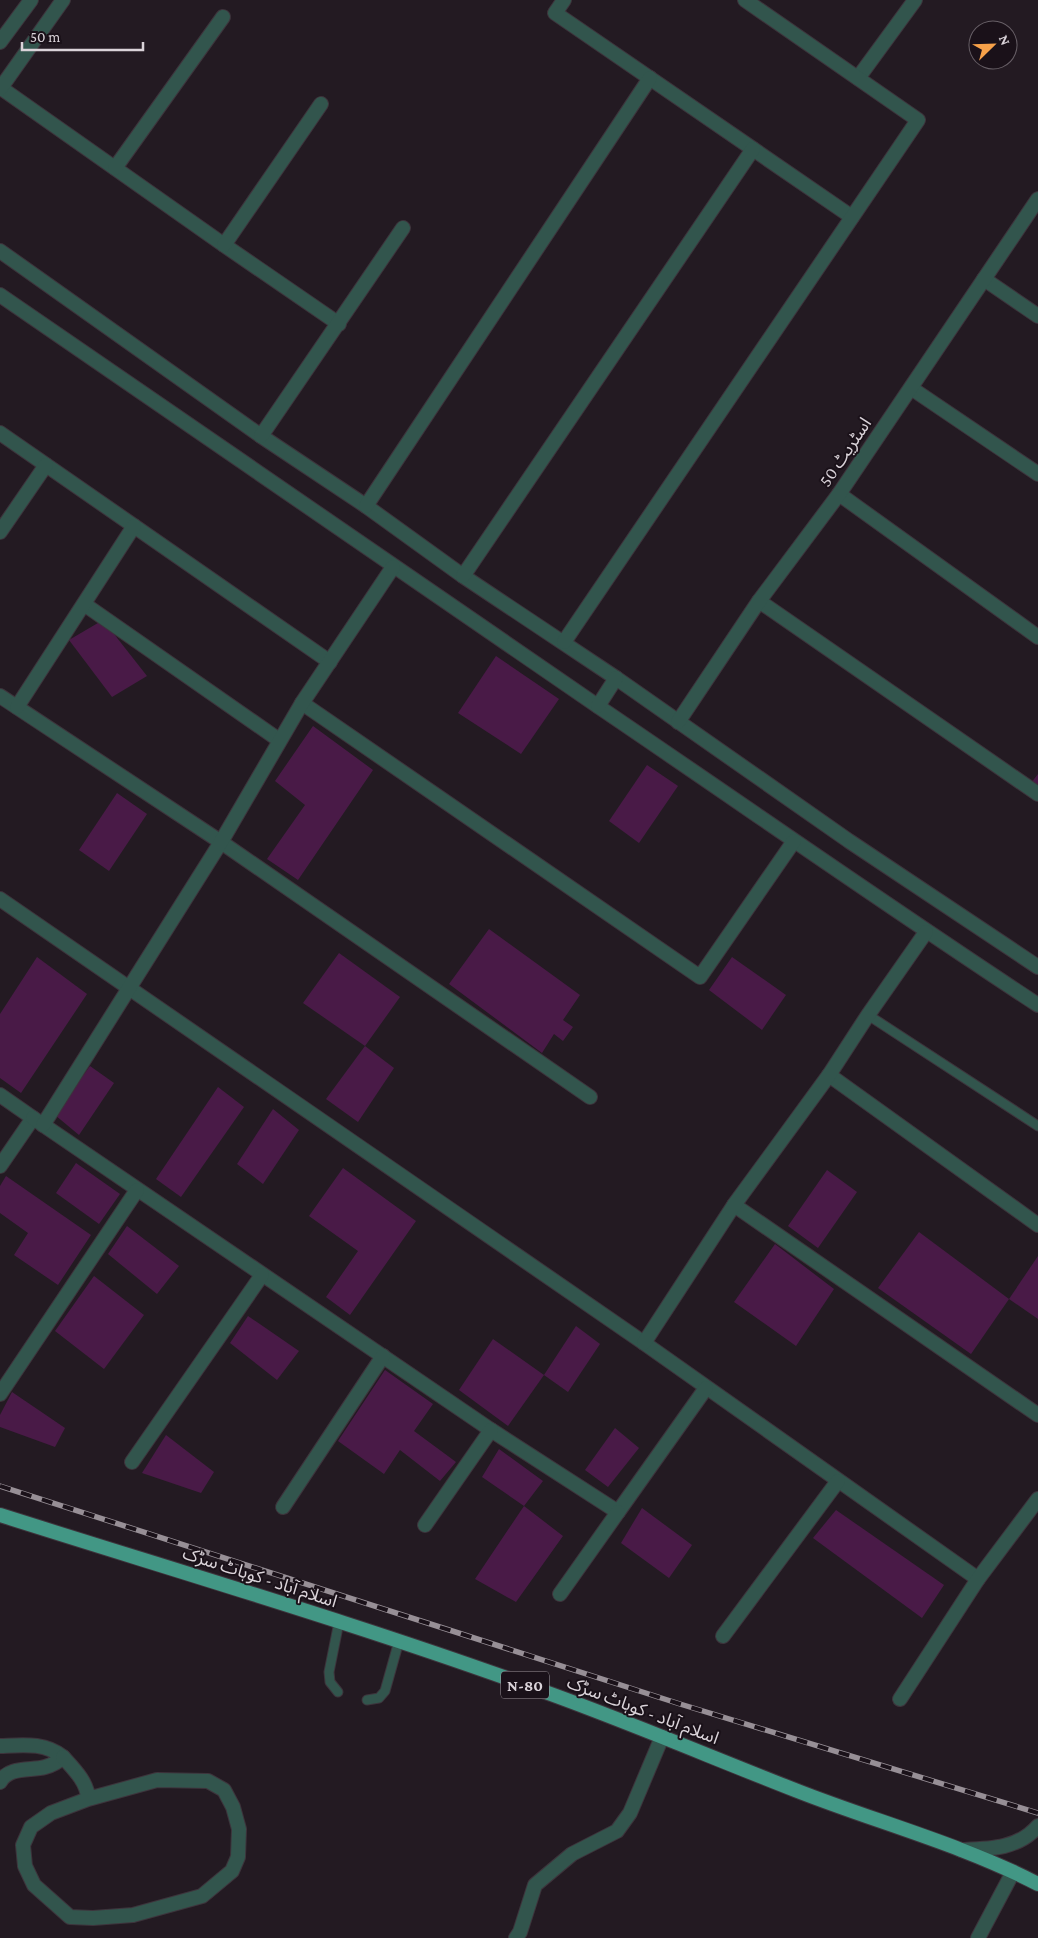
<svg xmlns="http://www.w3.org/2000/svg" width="1038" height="1938" font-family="'Crimson Pro','Noto Sans Arabic',serif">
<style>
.building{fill:#491a47}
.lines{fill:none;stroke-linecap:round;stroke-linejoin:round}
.service-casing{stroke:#3d343c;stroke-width:11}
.minor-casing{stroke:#3d343c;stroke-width:16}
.trunk-casing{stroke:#3d343c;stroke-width:16}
.service{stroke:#32554d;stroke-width:9}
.minor{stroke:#32554d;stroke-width:14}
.trunk{stroke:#429785;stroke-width:14}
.rail-casing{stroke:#978f96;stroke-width:5.5}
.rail{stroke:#1a1119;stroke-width:4;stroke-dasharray:11;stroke-linecap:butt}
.labels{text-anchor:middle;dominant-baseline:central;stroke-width:4;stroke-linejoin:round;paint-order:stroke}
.shield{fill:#1a1119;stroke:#a0999f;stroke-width:1}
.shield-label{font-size:16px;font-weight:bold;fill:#dad3d9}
.street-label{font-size:18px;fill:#dad3d9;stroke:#1a1119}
</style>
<rect width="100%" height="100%" fill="#231a22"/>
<g class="building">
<polygon points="103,620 147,676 112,697 69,640"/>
<polygon points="496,656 559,699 521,754 458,713"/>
<polygon points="313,726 373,770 298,880 267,859 305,805 275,781"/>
<polygon points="647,765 678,786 639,843 609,821"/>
<polygon points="1038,774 1038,788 1031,783"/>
<polygon points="117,793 147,814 109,871 79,850"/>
<polygon points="489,929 580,995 563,1020 573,1027 563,1041 554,1034 542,1053 449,984"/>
<polygon points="339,953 400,997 365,1046 303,1003"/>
<polygon points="37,957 87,994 21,1093 0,1078 0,1014"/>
<polygon points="732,957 786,995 762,1030 709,990"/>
<polygon points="365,1046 394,1068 358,1122 326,1099"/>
<polygon points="90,1066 114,1083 79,1135 55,1115"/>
<polygon points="218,1087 244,1107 181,1197 156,1179"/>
<polygon points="273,1109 299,1130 263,1184 237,1164"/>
<polygon points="76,1163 120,1194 99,1224 56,1193"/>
<polygon points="343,1168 416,1221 350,1315 326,1297 358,1251 309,1216"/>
<polygon points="827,1170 857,1192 818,1248 788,1226"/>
<polygon points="6,1176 91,1235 58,1285 14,1255 28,1233 0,1213 0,1186"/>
<polygon points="127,1226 179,1266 157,1294 108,1254"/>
<polygon points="919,1232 1009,1299 971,1354 878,1288"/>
<polygon points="775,1244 834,1289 796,1346 734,1302"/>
<polygon points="1038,1256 1038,1319 1009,1299"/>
<polygon points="94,1276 144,1315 104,1369 55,1331"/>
<polygon points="248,1316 299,1351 277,1380 230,1343"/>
<polygon points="576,1326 600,1344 568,1392 544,1375"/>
<polygon points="493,1339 544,1375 508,1426 459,1390"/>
<polygon points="385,1370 433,1404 414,1431 456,1462 440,1481 400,1450 384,1474 338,1441"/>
<polygon points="12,1392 65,1428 55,1447 0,1427 0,1415"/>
<polygon points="615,1428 639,1448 608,1487 585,1470"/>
<polygon points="166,1435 214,1472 201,1493 142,1473"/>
<polygon points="499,1449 543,1481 524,1506 563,1536 516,1602 475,1579 524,1506 482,1477"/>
<polygon points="642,1508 692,1545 669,1578 621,1543"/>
<polygon points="836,1510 944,1585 922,1618 813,1538"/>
</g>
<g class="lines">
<g class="service-casing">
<g id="service">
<polyline points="868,1015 1038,1126"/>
<polyline points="338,1692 330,1682 329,1672 339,1622"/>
<polyline points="367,1700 379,1698 385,1691 399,1641"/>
</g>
</g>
<g class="minor-casing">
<g id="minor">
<polyline points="564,0 555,13 852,217"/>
<polyline points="0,42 31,0"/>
<polyline points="858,78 915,0"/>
<polyline points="1,88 224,245 339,324"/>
<polyline points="0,89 63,0"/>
<polyline points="115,168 223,17"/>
<polyline points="224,245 321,104"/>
<polyline points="0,251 261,436 366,506 463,576 616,678 849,841 1038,967"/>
<polyline points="984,279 1038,316"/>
<path d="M0,295C199,433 398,571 599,707C745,806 890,908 1038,1005"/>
<polyline points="911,388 1038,474"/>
<polyline points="0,433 330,662"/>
<polyline points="261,436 403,228"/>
<polyline points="839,494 1038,637"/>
<polyline points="366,506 650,78"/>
<polyline points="0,532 46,465"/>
<polyline points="463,576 753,149"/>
<polyline points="759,601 1038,794"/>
<polyline points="84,604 279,740"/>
<polyline points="564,642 918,120 745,0"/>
<polyline points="0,696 221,842 590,1097"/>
<polyline points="302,703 700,977 794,841"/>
<polyline points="598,706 616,678"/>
<polyline points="17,707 134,526"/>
<polyline points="678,722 759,601 839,494 1038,199"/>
<polyline points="0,899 644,1343 978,1579"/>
<polyline points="829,1075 1038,1225"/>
<polyline points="0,1095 33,1118 0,1166"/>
<polyline points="33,1118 491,1430 618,1512 706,1388"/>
<polyline points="43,1125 221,842 302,703 393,567"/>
<polyline points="734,1205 1038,1415"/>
<polyline points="644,1343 734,1205 829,1075 868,1015 926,932"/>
<polyline points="0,1394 137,1190"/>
<polyline points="132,1462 262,1275"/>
<polyline points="283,1507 383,1356"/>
<polyline points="425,1525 491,1430"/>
<polyline points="560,1594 618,1512"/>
<polyline points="723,1636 838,1481"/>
<polyline points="900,1699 978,1579 1038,1499"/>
<path d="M0,1746C23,1745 45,1742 63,1757C58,1762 52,1765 45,1767C31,1771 9,1766 0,1782"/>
<path d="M63,1757C74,1769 88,1783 88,1799L51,1813L31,1827L23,1845L25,1866L34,1885L70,1917L93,1918L133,1915L202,1896L232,1871L238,1857L239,1829L233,1807L224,1790L208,1781L157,1780L88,1799"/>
<path d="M961,1850C990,1849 1018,1849 1038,1826"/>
<polyline points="516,1938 520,1932 535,1885 572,1854 617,1831 630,1813 662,1737"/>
<polyline points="978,1938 1013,1872"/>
</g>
</g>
<g class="trunk-casing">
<path id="trunk" d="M0,1515C183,1573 368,1627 548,1693C631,1723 713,1758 795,1790C876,1822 961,1844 1038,1884"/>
</g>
<use href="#service" class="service"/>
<use href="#minor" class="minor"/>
<use href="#trunk" class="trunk"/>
<g class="rail-casing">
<polyline id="rail" points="0,1486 680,1704 1038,1813"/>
</g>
<use href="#rail" class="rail"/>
</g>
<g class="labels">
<rect class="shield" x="501" y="1671.5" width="48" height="27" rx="4"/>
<g class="shield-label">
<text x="525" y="1685">N-80</text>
</g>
<g class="street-label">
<text transform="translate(845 452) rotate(-56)">اسٹریٹ 50</text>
<text transform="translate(260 1577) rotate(18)">اسلام آباد - کوہاٹ سڑک</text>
<text transform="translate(643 1710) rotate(21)">اسلام آباد - کوہاٹ سڑک</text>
</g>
</g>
<g transform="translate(993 45) rotate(67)"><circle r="24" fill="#1a1119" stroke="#675f66"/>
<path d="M0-4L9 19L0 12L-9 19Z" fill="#f7a149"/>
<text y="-8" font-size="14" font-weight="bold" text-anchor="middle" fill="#dad3d9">N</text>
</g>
<path d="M22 42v8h121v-8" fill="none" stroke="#dad3d9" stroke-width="2.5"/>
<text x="30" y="42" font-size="15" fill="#dad3d9" stroke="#1a1119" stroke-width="4" paint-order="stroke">50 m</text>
</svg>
